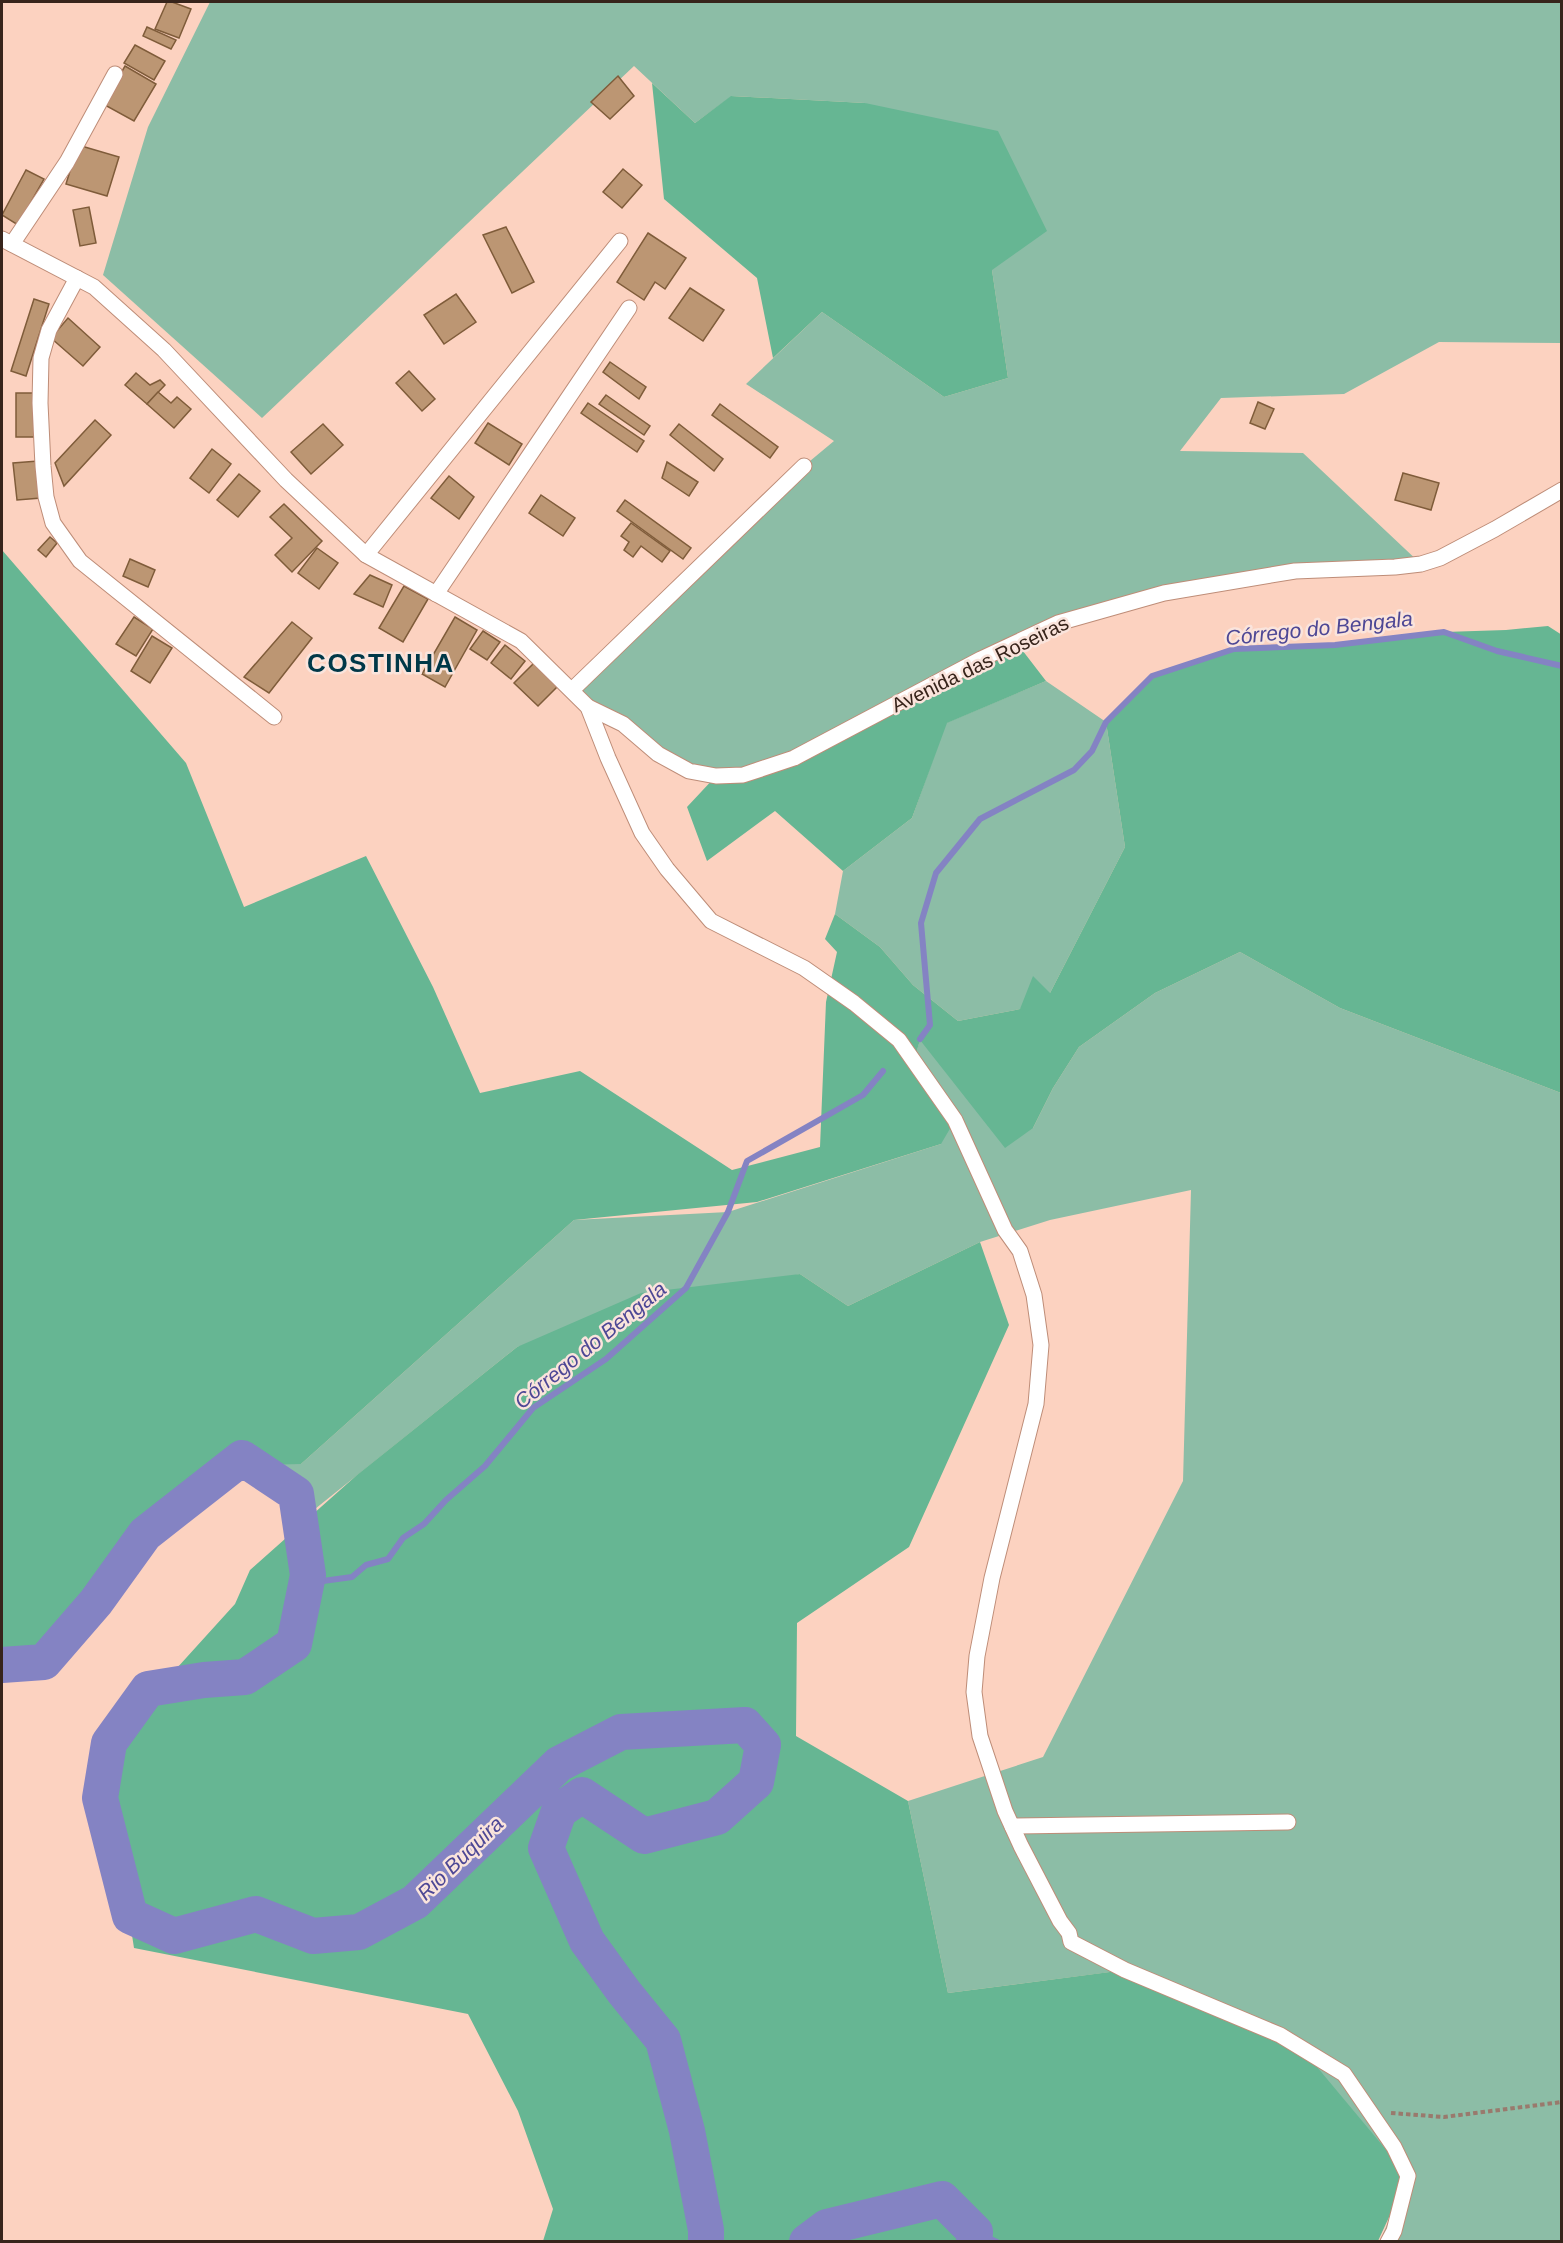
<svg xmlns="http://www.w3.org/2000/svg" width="1563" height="2243" font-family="Helvetica,sans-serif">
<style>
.green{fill:#8cbda6}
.forest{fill:#66b693}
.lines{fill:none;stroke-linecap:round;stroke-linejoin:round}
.stream{stroke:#8483c3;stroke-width:6}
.river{stroke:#8483c3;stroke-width:36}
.building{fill:#bc9673;stroke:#7f5c3a;stroke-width:1.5}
.minor-casing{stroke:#be8d78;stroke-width:17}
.path{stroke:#997a6d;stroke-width:4;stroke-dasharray:4.5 3;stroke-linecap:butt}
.minor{stroke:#fff;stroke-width:15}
.labels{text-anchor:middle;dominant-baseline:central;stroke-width:5;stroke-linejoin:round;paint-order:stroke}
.street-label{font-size:20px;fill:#37241b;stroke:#fae4dc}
.water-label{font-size:21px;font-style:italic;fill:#4d4795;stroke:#fae4dc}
.district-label{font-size:26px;font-weight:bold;letter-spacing:1.5px;fill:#003848;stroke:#fae4dc}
</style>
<rect width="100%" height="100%" fill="#fcd2c0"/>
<g class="green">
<polygon points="210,2 1561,2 1561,343 1439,342 1344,394 1221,398 1180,451 1303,453 1421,564 1164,593 1058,622 743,775 689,771 572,690 804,466 834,441 746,384 822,312 944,397 1008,378 992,270 865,103 732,96 695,123 634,66 262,418 103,275 148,127"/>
<polygon points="1046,681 1106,722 1125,847 1050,993 1020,1009 958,1021 913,985 880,947 835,914 843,871 912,818 946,723"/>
<polygon points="1240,952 1340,1008 1561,1093 1561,2241 1380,2241 1408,2176 1126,1970 948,1993 908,1801 1043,1757 1183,1481 1191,1190 1050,1220 980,1242 848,1306 800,1274 517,1347 300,1521 296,1494 242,1458 301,1464 574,1220 728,1212 941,1144 914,1061 920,1039 945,1069 1033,1128 1053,1088 1079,1047 1155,993"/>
</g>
<g class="forest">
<polygon points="652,83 695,123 731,96 865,103 998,131 1047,231 992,270 1008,378 944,397 822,312 773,358 757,278 664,199"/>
<polygon points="2,550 186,763 244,907 366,856 433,987 480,1093 580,1071 732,1170 820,1147 826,1002 837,952 825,939 835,914 880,947 913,985 958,1021 1020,1009 1033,976 1050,993 1125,847 1106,722 1152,676 1234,649 1335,645 1444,632 1506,630 1548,626 1562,635 1561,1093 1340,1008 1240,952 1155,993 1079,1047 1053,1088 1033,1128 1005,1148 920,1040 914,1061 955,1120 941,1144 757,1202 574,1220 301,1464 232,1466 146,1534 96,1602 44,1662 2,1664"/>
<polygon points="1016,642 1046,681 947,723 912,818 843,871 775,811 707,861 687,807 716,776 743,775"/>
<polygon points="980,1242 1009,1325 909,1547 797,1623 796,1736 908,1801 948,1993 1125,1970 1302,2049 1408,2176 1378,2241 543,2241 553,2209 518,2111 468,2014 134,1948 127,1903 100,1798 109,1743 235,1604 250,1570 357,1475 517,1347 641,1293 800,1274 848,1306"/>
</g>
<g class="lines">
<g class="stream">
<polyline points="920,1039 930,1025 921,923 936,873 980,819 1074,770 1092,751 1106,722 1152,676 1234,649 1335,645 1444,632 1497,651 1562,666"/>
<polyline points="308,1575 323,1581 352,1577 366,1565 388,1559 403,1538 424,1524 446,1500 485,1466 533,1408 606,1359 686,1288 728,1212 747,1161 863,1095 883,1071"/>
<polyline points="975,2232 997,2242"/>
</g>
<g class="river">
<polyline points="2,1665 44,1662 96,1602 145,1534 242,1458 296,1494 308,1575 294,1644 245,1677 204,1680 148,1689 109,1743 100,1798 130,1916 174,1936 256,1914 313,1936 359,1932 415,1902 559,1764 621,1732 745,1725 763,1745 756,1782 717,1817 644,1836 582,1795 559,1811 546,1848 587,1941 624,1992 663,2040 687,2131 706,2230 706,2242"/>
<polyline points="807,2242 827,2227 942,2199 975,2232 974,2242"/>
</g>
</g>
<g class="building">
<polygon points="167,2 172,2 191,9 179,38 155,29"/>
<polygon points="147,27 176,40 171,49 143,36"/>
<polygon points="135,45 165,61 154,80 124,63"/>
<polygon points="125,66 156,84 134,121 103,104"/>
<polygon points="618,76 634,96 610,119 591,102"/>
<polygon points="78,145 119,157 107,196 66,184"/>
<polygon points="623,169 642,185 622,208 603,192"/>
<polygon points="26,170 44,179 18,225 2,215"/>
<polygon points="89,207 96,243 80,246 73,210"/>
<polygon points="506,227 534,282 512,293 483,235"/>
<polygon points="648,233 686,258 665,289 655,282 644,300 617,282"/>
<polygon points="690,288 724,310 703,341 669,318"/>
<polygon points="456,294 476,322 444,344 424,315"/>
<polygon points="34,299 49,304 26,376 11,371"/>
<polygon points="68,318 100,347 83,366 51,338"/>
<polygon points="610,362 646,387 639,399 603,372"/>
<polygon points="409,371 435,399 422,411 396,383"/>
<polygon points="136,373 150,385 160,380 165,385 147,404 125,385"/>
<polygon points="158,392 171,403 177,397 191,409 174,428 147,404"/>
<polygon points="16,393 33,393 34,437 16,437"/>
<polygon points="606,395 650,426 644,435 599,404"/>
<polygon points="1258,402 1274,409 1265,429 1250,423"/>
<polygon points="588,403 644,441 637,452 581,413"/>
<polygon points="720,404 778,447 770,458 712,415"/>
<polygon points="95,420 111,435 64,486 55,463"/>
<polygon points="488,423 522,444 509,465 475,443"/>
<polygon points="323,424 343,445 311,474 291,452"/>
<polygon points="679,424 723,459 714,471 670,435"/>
<polygon points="212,449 231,464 209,493 190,478"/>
<polygon points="38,461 41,498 17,500 13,463"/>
<polygon points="667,462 698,482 689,496 662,478"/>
<polygon points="1403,473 1439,483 1431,510 1395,500"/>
<polygon points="239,474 260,491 238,517 217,500"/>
<polygon points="449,476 474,497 459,519 431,498"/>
<polygon points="541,495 575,518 563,536 529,513"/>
<polygon points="625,500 691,548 683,559 617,511"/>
<polygon points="284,504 322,541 292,572 275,555 292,538 270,517"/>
<polygon points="631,523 670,551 662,562 641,546 633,557 624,550 629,542 621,536"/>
<polygon points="50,537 57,543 46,557 38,550"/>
<polygon points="317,548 338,563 319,589 298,573"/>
<polygon points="130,559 155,570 148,587 123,576"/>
<polygon points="370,575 392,585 383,607 354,594"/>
<polygon points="404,586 428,599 403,642 379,628"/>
<polygon points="134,617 153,629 136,656 116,644"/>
<polygon points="455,617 477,630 445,687 422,674"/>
<polygon points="292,622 312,638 269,693 244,677"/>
<polygon points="483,631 500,642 487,660 470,649"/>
<polygon points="152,636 172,648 150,683 131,671"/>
<polygon points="505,645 525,661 511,679 491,663"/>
<polygon points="534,663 558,686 538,706 514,683"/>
</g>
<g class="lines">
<g class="minor-casing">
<g id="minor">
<polyline points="2,239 94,287 164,350 286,480 366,555 521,641 588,707 608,758 642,833 667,869 711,921 804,968 854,1003 899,1040 955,1120 1005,1230 1020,1251 1034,1295 1041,1345 1036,1404 992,1578 977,1656 974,1692 980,1736 1005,1811 1021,1846 1060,1921 1069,1933 1071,1942 1125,1970 1280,2035 1344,2074 1394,2147 1408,2176 1394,2231 1388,2242"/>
<polyline points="12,244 67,162 115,74"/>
<polyline points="77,278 49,330 41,358 40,403 43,466 46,497 53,523 80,561 274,717"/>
<polyline points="366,555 620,241"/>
<polyline points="436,594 629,308"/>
<polyline points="572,690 804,466"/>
<polyline points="588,707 623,724 658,754 689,771 716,776 743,775 794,758 981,659 1058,623 1164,593 1295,571 1395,567 1421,564 1440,558 1495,529 1562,490"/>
<polyline points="1012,1826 1288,1822"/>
</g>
</g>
<polyline class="path" points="1391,2113 1444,2117 1562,2102"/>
<use href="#minor" class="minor"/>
</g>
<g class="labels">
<g class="street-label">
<text transform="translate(980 664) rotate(-26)">Avenida das Roseiras</text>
</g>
<g class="water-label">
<text transform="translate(1319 628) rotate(-6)">Córrego do Bengala</text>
<text transform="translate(590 1345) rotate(-39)">Córrego do Bengala</text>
<text transform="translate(460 1858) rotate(-44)">Rio Buquira</text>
</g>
<g class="district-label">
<text x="381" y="663">COSTINHA</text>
</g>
</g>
<rect width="1563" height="2243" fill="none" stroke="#37241b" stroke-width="6"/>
</svg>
